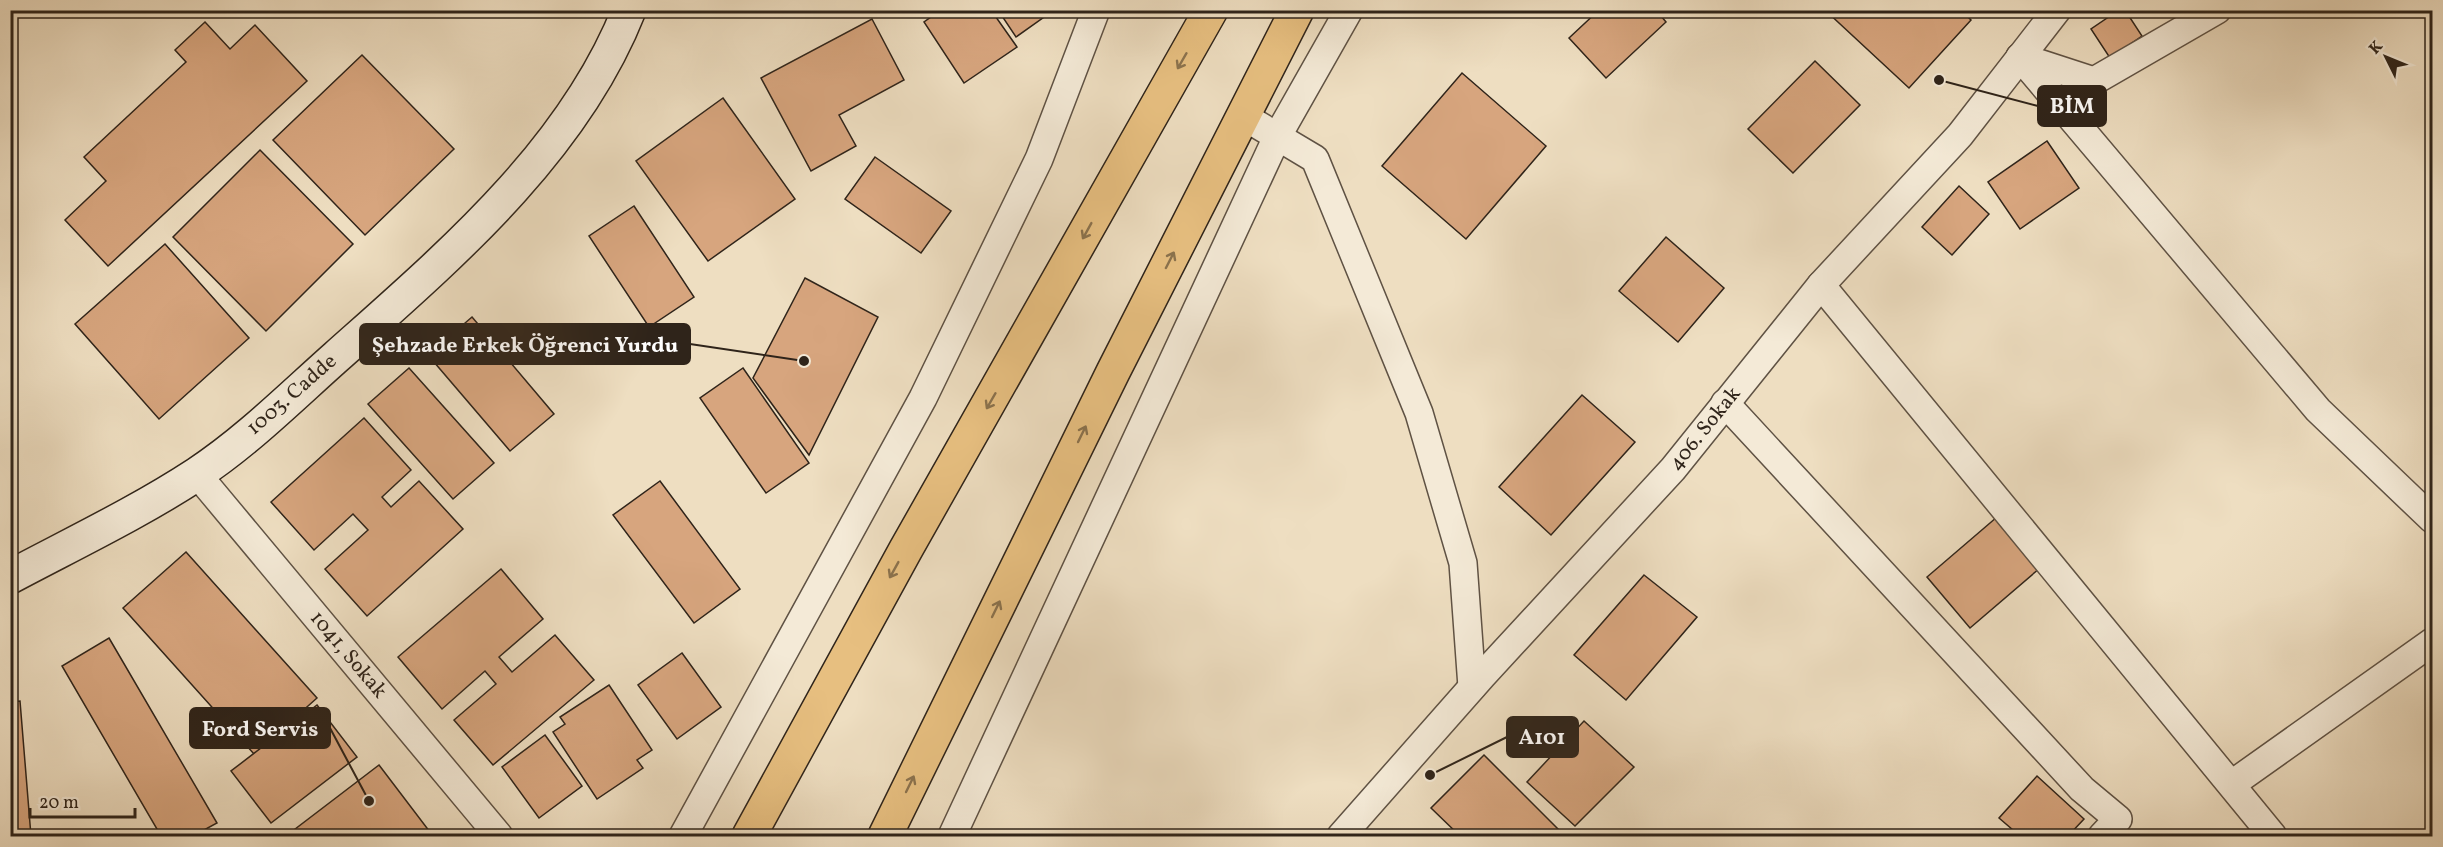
<svg xmlns="http://www.w3.org/2000/svg" width="2443" height="847" font-family="Vollkorn,serif">
<style>
.building{fill:#d7a57e;stroke:#2f241a;stroke-width:1.5}
.lines{fill:none;stroke-linecap:round;stroke-linejoin:round}
.street-casing{stroke:#5f5244;stroke-width:30}
.secondary-casing{stroke:#2f241a;stroke-width:36}
.highway-casing{stroke:#2f241a;stroke-width:36}
.street{stroke:#f4ead7;stroke-width:27}
.secondary{stroke:#f4ead7;stroke-width:33}
.highway{stroke:#e7bf80;stroke-width:33}
.oneway{stroke:#8b724d}
.labels{text-anchor:middle;dominant-baseline:central;stroke-width:6;stroke-linejoin:round;paint-order:stroke}
.street-label{font-size:21px;fill:#2f241a;stroke:#f4ead7}
.leader{fill:none;stroke:#2f241a;stroke-width:2}
.callout-dot{fill:#2f241a;stroke:#f4ead7;stroke-width:2}
.callout{fill:#2f241a;stroke:#2f241a;stroke-width:2}
.callout-label{font-size:22px;text-anchor:middle;font-weight:bold;fill:#fff}
</style>
<rect width="100%" height="100%" fill="#eedec1"/>
<filter id="stains"><feTurbulence type="fractalNoise" baseFrequency=".00333" numOctaves="4"/><feColorMatrix values="0 0 0 0 .2 0 0 0 0 .09 0 0 0 0 .02 0 0 0 .5 -.17"/></filter>
<radialGradient id="worn" r=".72"><stop offset=".6" stop-color="#630" stop-opacity="0"/><stop offset="1" stop-color="#630" stop-opacity=".3"/></radialGradient>
<g class="building">
<polygon points="941,10 991,10 1017,47 964,83 924,22"/>
<polygon points="998,10 1054,10 1016,37"/>
<polygon points="1599,10 1656,10 1666,22 1606,78 1569,38"/>
<polygon points="1825,10 1961,10 1971,20 1909,88"/>
<polygon points="2119,10 2125,10 2142,36 2110,58 2091,29"/>
<polygon points="872,19 904,80 839,115 856,146 811,171 761,78"/>
<polygon points="205,22 230,49 255,25 307,81 108,266 65,220 106,181 84,157 186,62 175,50"/>
<polygon points="362,55 454,149 365,235 273,140"/>
<polygon points="1815,61 1860,105 1793,173 1748,129"/>
<polygon points="1462,73 1546,146 1466,239 1382,166"/>
<polygon points="723,98 795,199 708,261 636,161"/>
<polygon points="2047,141 2079,188 2020,229 1988,182"/>
<polygon points="260,150 353,244 266,331 173,237"/>
<polygon points="875,157 951,211 921,253 845,199"/>
<polygon points="1959,186 1989,214 1952,255 1922,227"/>
<polygon points="634,206 694,297 649,327 589,236"/>
<polygon points="1666,237 1724,288 1678,342 1619,291"/>
<polygon points="165,244 249,338 159,419 75,324"/>
<polygon points="805,278 878,317 809,455 753,378"/>
<polygon points="472,317 554,414 510,451 428,355"/>
<polygon points="409,368 494,463 453,499 368,404"/>
<polygon points="743,368 809,463 766,493 700,398"/>
<polygon points="1582,395 1635,442 1551,535 1499,487"/>
<polygon points="364,418 411,470 382,497 391,507 419,481 463,529 367,616 325,569 368,530 353,514 314,550 271,502"/>
<polygon points="660,481 740,589 694,623 613,515"/>
<polygon points="1997,517 2040,568 1970,628 1927,577"/>
<polygon points="186,552 317,698 254,754 123,608"/>
<polygon points="501,569 543,619 499,657 512,672 555,635 594,680 493,765 454,720 496,684 485,671 442,709 398,657"/>
<polygon points="1644,575 1697,617 1626,700 1574,655"/>
<polygon points="109,638 217,823 193,836 161,836 62,666"/>
<polygon points="682,653 721,707 677,739 638,685"/>
<polygon points="609,685 652,750 637,760 643,768 597,799 553,732 565,724 560,717"/>
<polygon points="20,701 31,836 10,836 10,702"/>
<polygon points="317,705 357,757 271,823 231,771"/>
<polygon points="1584,721 1634,767 1575,826 1527,782"/>
<polygon points="545,735 582,786 539,818 502,767"/>
<polygon points="1484,755 1563,834 1561,836 1460,836 1431,808"/>
<polygon points="379,765 433,836 286,836"/>
<polygon points="2037,776 2084,819 2068,836 2020,836 1999,818"/>
</g>
<g class="lines">
<g class="street-casing">
<g id="street">
<polyline points="2020,57 2318,410 2432,519"/>
<polyline points="2020,57 2094,81 2217,10"/>
<polyline points="1243,116 1315,159 1419,413 1463,563 1472,687"/>
<polyline points="1821,285 2273,836"/>
<polyline points="1725,403 2082,789 2118,819 2102,836"/>
<polyline points="197,474 499,836"/>
<polyline points="2232,784 2432,642"/>
<polyline points="683,836 923,398 1039,159 1096,10"/>
<polyline points="952,836 1277,137 1349,10"/>
<polyline points="1341,836 1483,675 1673,469 1821,285 1960,135 2057,10"/>
</g>
</g>
<g class="secondary-casing">
<path id="secondary" d="M10,577C72,544 139,512 197,474C247,441 291,397 336,357C447,258 573,152 629,10"/>
</g>
<g class="highway-casing">
<g id="highway">
<polyline points="749,836 906,549 1211,10"/>
<polyline points="885,836 1113,372 1297,10"/>
</g>
</g>
<use href="#street" class="street"/>
<use href="#secondary" class="secondary"/>
<use href="#highway" class="highway"/>
</g>
<defs><path id="oneway-shaft" d="M-6 0H5M1.5-3L5.5 0L1.5 3" fill="none" stroke-width="1.6" stroke-linecap="round" stroke-linejoin="round" transform="scale(1.5)"/></defs>
<g class="oneway">
<use href="#oneway-shaft" transform="translate(1182 61) rotate(120)"/>
<use href="#oneway-shaft" transform="translate(1087 231) rotate(119)"/>
<use href="#oneway-shaft" transform="translate(1170 260) rotate(-63)"/>
<use href="#oneway-shaft" transform="translate(991 401) rotate(120)"/>
<use href="#oneway-shaft" transform="translate(1082 434) rotate(-64)"/>
<use href="#oneway-shaft" transform="translate(894 570) rotate(119)"/>
<use href="#oneway-shaft" transform="translate(996 609) rotate(-64)"/>
<use href="#oneway-shaft" transform="translate(910 784) rotate(-64)"/>
</g>
<g class="labels">
<g class="street-label">
<text transform="translate(292 395) rotate(-41)">1003. Cadde</text>
<text transform="translate(1705 429) rotate(-51)">406. Sokak</text>
<text transform="translate(348 655) rotate(50)">1041, Sokak</text>
</g>
</g>
<path class="leader" d="M1939 80L2038 106M804 361L690 344M369 801L330 728M1430 775L1507 737"/>
<g class="callout-dot">
<circle cx="1939" cy="80" r="6"/>
<circle cx="804" cy="361" r="6"/>
<circle cx="369" cy="801" r="6"/>
<circle cx="1430" cy="775" r="6"/>
</g>
<g class="callout">
<rect x="2038" y="86" width="68" height="40" rx="6"/>
<rect x="360" y="324" width="330" height="40" rx="6"/>
<rect x="190" y="708" width="140" height="40" rx="6"/>
<rect x="1507" y="717" width="71" height="40" rx="6"/>
</g>
<g class="callout-label">
<text x="2072" y="113">BİM</text>
<text x="525" y="352">Şehzade Erkek Öğrenci Yurdu</text>
<text x="260" y="736">Ford Servis</text>
<text x="1542" y="744">A101</text>
</g>
<rect width="2443" height="847" fill="none" stroke="#eedec1" stroke-width="36"/>
<rect x="12" y="12" width="2419" height="823" fill="none" stroke="#2f241a" stroke-width="3"/>
<rect x="18" y="18" width="2407" height="811" fill="none" stroke="#2f241a" stroke-width="1.5"/>
<g transform="translate(2386 57) rotate(313)" stroke="#f4ead7" stroke-width="4.5" paint-order="stroke">
<path d="M0-4.5L10 22L0 15L-10 22Z" fill="#2f241a"/>
<text y="-9" font-size="16" font-weight="bold" text-anchor="middle" fill="#2f241a">K</text>
</g>
<path d="M30 808v9h105v-9" fill="none" stroke="#2f241a" stroke-width="3"/>
<text x="39" y="808" font-size="18" fill="#2f241a" stroke="#f4ead7" stroke-width="4.5" paint-order="stroke">20 m</text>
<rect width="100%" height="100%" filter="url(#stains)"/>
<rect width="100%" height="100%" fill="url(#worn)"/>
</svg>
